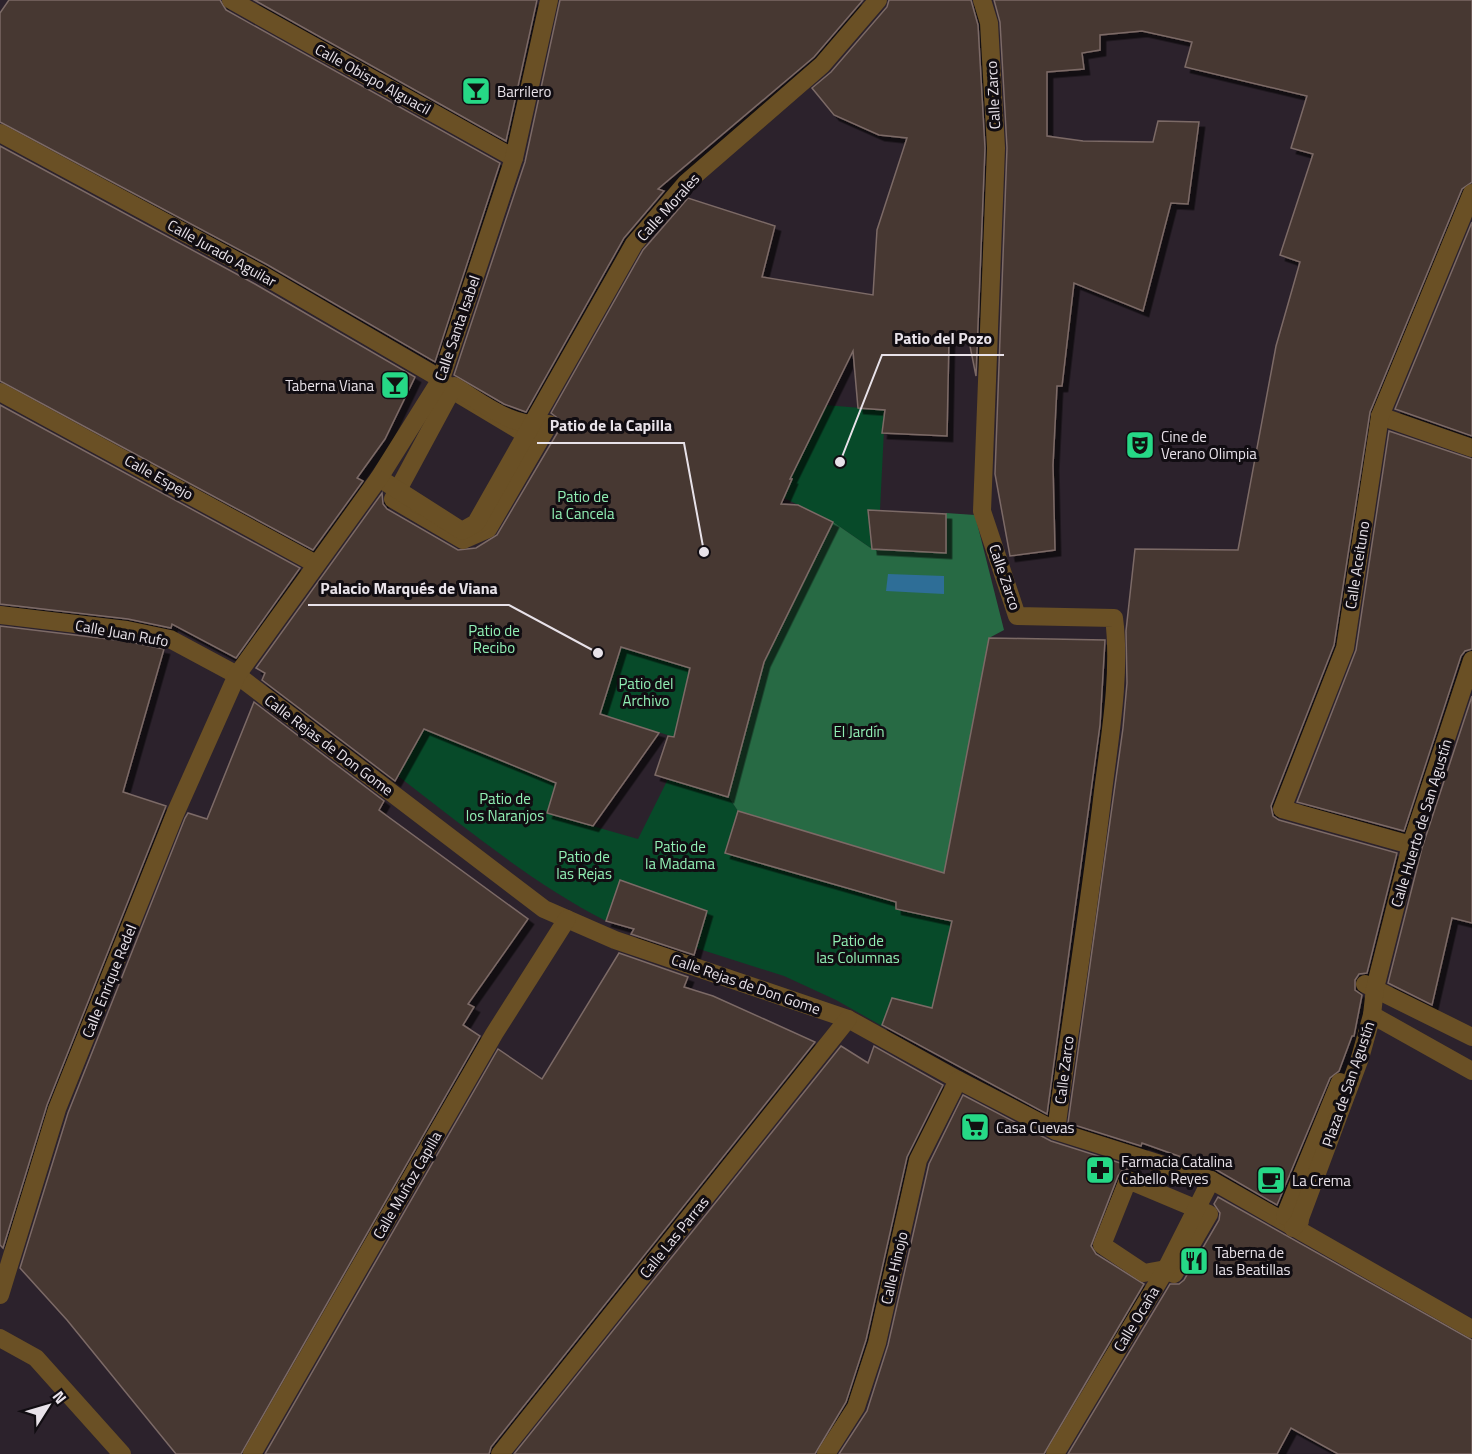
<svg xmlns="http://www.w3.org/2000/svg" width="1472" height="1454" font-family="'Titillium Web',sans-serif">
<style>
.green{fill:#074a29}
.forest{fill:#276a44}
.water{fill:#2e6e97}
.building{fill:#463733;stroke:#7c6a66;stroke-width:1.5;filter:url(#shadow)}
.lines{fill:none;stroke-linecap:round;stroke-linejoin:round}
.street{stroke:#6a5025;stroke-width:18}
.labels{text-anchor:middle;dominant-baseline:central;stroke-width:6;stroke-linejoin:round;paint-order:stroke}
.street-label{font-size:15px;fill:#e8e2e9;stroke:#110d12}
.poi-label{font-size:15px;fill:#e8e2e9;stroke:#110d12;text-anchor:start}
.park-label{font-size:15px;fill:#91efb4;stroke:#110d12}
.leader{fill:none;stroke:#e8e2e9;stroke-width:2}
.callout-dot{fill:#e8e2e9;stroke:#110d12;stroke-width:2}
.callout-label{font-size:16px;text-anchor:middle;font-weight:bold;fill:#e8e2e9;stroke:#110d12;stroke-width:6;stroke-linejoin:round;paint-order:stroke}
</style>
<defs>
<filter id="shadow"><feDropShadow dx="5.5" dy="5.5" stdDeviation="0" flood-color="#0009"/></filter>
</defs>
<rect width="100%" height="100%" fill="#2c222c"/>
<g class="green">
<polygon points="825,405 885,410 880,510 868,510 872,549 833,522 784,498 792,479 644,432"/>
<polygon points="621,647 690,668 674,737 600,714"/>
<path d="M424,729L556,783L547,813L638,839L668,779L728,796L738,811L726,852L896,902V909L919,914L956,902L932,1008L893,998L882,1026L836,1000L784,976L696,948L707,911L620,880L606,921C530,882 466,828 398,776Z"/>
</g>
<polygon class="forest" points="946,513 975,515 1004,630 989,638 944,873 738,811 728,796 764,661 833,522 872,549 946,552"/>
<polygon class="water" points="888,574 944,576 944,594 886,591"/>
<g class="building">
<polygon points="9,0 220,0 226,10 500,163 435,362 266,264 0,122 0,13"/>
<polygon points="254,0 537,0 506,141"/>
<polygon points="560,0 863,0 814,57 658,189 664,191 624,238 526,412 504,404 454,375 525,162"/>
<polygon points="889,0 971,0 978,25 985,148 976,376 968,336 949,338 947,436 882,433 885,410 858,408 853,351 790,479 792,479 781,504 798,505 833,522 764,662 728,797 655,775 668,736 674,737 690,668 621,647 600,714 659,733 593,826 547,813 556,783 424,729 395,781 262,680 265,673 256,668 382,493 383,504 387,509 458,550 476,548 497,535 559,430 559,419 551,413 643,250 688,198 775,226 762,277 873,295 877,230 907,138 879,135 834,115 812,88 831,72 887,7"/>
<polygon points="994,0 1472,0 1472,182 1462,189 1370,412 1334,645 1271,806 1273,816 1279,820 1397,853 1367,973 1359,974 1355,980 1355,990 1362,995 1354,1036 1352,1036 1339,1071 1330,1078 1277,1205 1215,1169 1142,1143 1141,1146 1068,1123 1123,728 1127,683 1126,631 1135,549 1238,550 1276,346 1300,262 1280,255 1313,154 1291,148 1307,96 1185,67 1192,42 1142,31 1100,35 1100,50 1082,53 1084,69 1047,72 1047,136 1083,141 1153,142 1158,121 1199,122 1188,204 1171,203 1143,311 1074,283 1062,386 1057,386 1053,465 1055,550 1010,556 995,474 1007,148 1000,22"/>
<polygon points="0,146 255,284 415,377 385,439 357,478 363,481 313,550 0,381"/>
<polygon points="1472,222 1472,436 1395,409"/>
<polygon points="0,405 300,568 236,658 172,624 171,628 128,619 0,604"/>
<polygon points="1389,431 1472,459 1472,649 1465,651 1461,656 1404,831 1297,802 1356,650"/>
<polygon points="868,510 946,514 946,553 872,549"/>
<polygon points="0,626 125,641 164,649 123,792 166,806 47,1105 3,1248 0,1245"/>
<polygon points="989,638 1105,640 1100,725 1047,1114 882,1025 892,998 932,1008 952,921 896,909 896,902 725,853 738,811 944,873"/>
<polygon points="1472,696 1472,923 1452,918 1432,1005 1388,983 1422,848"/>
<polygon points="254,702 384,801 379,810 528,919 468,1004 474,1007 463,1025 480,1036 241,1454 176,1454 67,1320 20,1268 68,1113 185,818 188,813 207,819"/>
<polygon points="620,880 707,911 694,955 631,934 634,929 606,921"/>
<polygon points="619,953 688,977 684,987 713,996 815,1042 491,1447 489,1454 265,1454 498,1049 542,1079"/>
<polygon points="841,1046 868,1063 874,1046 943,1085 907,1157 866,1340 846,1402 815,1454 514,1454"/>
<polygon points="963,1095 1051,1141 1133,1167 1122,1171 1118,1176 1091,1246 1096,1254 1144,1284 1044,1454 839,1454 867,1411 888,1345 929,1164"/>
<polygon points="1218,1197 1472,1340 1472,1454 1338,1454 1291,1428 1277,1454 1068,1454 1170,1284 1179,1284 1184,1280 1219,1220 1220,1213 1214,1204"/>
</g>
<g class="lines">
<g class="street">
<polyline points="231,0 514,158"/>
<path d="M982,0L989,23L996,148L982,511L1017,616L1114,618C1121,672 1110,736 1103,791C1090,904 1071,1017 1056,1131"/>
<polyline points="0,133 261,274 441,379 452,390 527,435"/>
<path d="M454,386C484,404 513,429 549,424L488,529L463,540L393,499Z"/>
<polyline points="0,392 316,564"/>
<polyline points="1380,416 1472,448"/>
<polyline points="379,478 462,531 476,523 634,244 686,183 822,65 878,0"/>
<polyline points="0,615 127,630 170,639 237,675 544,909 615,940 848,1019 958,1080 1056,1131 1211,1180 1472,1329"/>
<polyline points="1411,845 1282,809 1345,648 1380,416 1472,193"/>
<polyline points="1365,984 1472,1037"/>
<polyline points="1372,1015 1472,1071"/>
<polygon points="1128,1180 1209,1214 1174,1274 1166,1269 1144,1273 1102,1245"/>
<polyline points="1300,1221 1285,1216 1340,1082"/>
<polyline points="1293,1228 1299,1221 1360,1058 1372,1015 1375,988 1411,845 1472,660"/>
<polyline points="0,1295 57,1109 175,814 237,675 379,478 441,379 514,158 549,0"/>
<polyline points="0,1338 36,1358 122,1454"/>
<polyline points="252,1454 494,1034 567,919"/>
<polyline points="500,1454 848,1019"/>
<polyline points="826,1454 856,1407 877,1343 918,1160 958,1080"/>
<polyline points="1055,1454 1166,1269 1211,1180"/>
</g>
</g>
<defs>
<g id="bar-square" transform="scale(1.5)"><rect x="-9" y="-9" width="18" height="18" rx="4" fill="#26d886" stroke="#110d12"/><path d="M-6-5H6L.8 .8V4.5H3.5V6h-7V4.5H-.8V.8Z" fill="#111"/></g>
<g id="theatre-square" transform="scale(1.5)"><rect x="-9" y="-9" width="18" height="18" rx="4" fill="#26d886" stroke="#110d12"/><path d="M-5-5.5Q0-4 5-5.5V0Q5 5 0 6Q-5 5-5 0ZM-3.3-2.5H-1v1.5H-3.3ZM1-2.5H3.3v1.5H1ZM-2.8 1Q0 5.5 2.8 1Z" fill="#111"/></g>
<g id="supermarket-square" transform="scale(1.5)"><rect x="-9" y="-9" width="18" height="18" rx="4" fill="#26d886" stroke="#110d12"/><path d="M-6-5.5h2.5l.6 2H6L4.5 2H-2.5L-4.4-4H-6ZM-1.5 3.2a1.3 1.3 0 1 0 .1 0ZM3 3.2a1.3 1.3 0 1 0 .1 0Z" fill="#111"/></g>
<g id="pharmacy-square" transform="scale(1.5)"><rect x="-9" y="-9" width="18" height="18" rx="4" fill="#26d886" stroke="#110d12"/><path d="M-2-6h4v4h4v4h-4v4h-4v-4h-4v-4h4Z" fill="#111"/></g>
<g id="cafe-square" transform="scale(1.5)"><rect x="-9" y="-9" width="18" height="18" rx="4" fill="#26d886" stroke="#110d12"/><path d="M-5.5-4.5H6V0H3Q3 3.5 0 3.5H-2.5Q-5.5 3.5-5.5 0ZM3-3.2v2h1.7v-2ZM-6 4.5H4V6H-6Z" fill="#111"/></g>
<g id="restaurant-square" transform="scale(1.5)"><rect x="-9" y="-9" width="18" height="18" rx="4" fill="#26d886" stroke="#110d12"/><path d="M-5-6h1v4h1v-4h1v4h1v-4h1v5L-1.5 .5V6h-2V.5L-5-1ZM5-6V6H3V1.5H1.5Q1.5-4 5-6Z" fill="#111"/></g>
</defs>
<g fill-rule="evenodd">
<use href="#bar-square" x="476" y="91"/>
<use href="#bar-square" x="395" y="385"/>
<use href="#theatre-square" x="1140" y="445"/>
<use href="#supermarket-square" x="975" y="1127"/>
<use href="#pharmacy-square" x="1100" y="1170"/>
<use href="#cafe-square" x="1271" y="1180"/>
<use href="#restaurant-square" x="1194" y="1261"/>
</g>
<g class="labels">
<g class="street-label">
<text transform="translate(373 79) rotate(29)">Calle Obispo Alguacil</text>
<text transform="translate(993 95) rotate(-93)">Calle Zarco</text>
<text transform="translate(668 207) rotate(-48)">Calle Morales</text>
<text transform="translate(222 253) rotate(29)">Calle Jurado Aguilar</text>
<text transform="translate(457 328) rotate(-71)">Calle Santa Isabel</text>
<text transform="translate(159 477) rotate(29)">Calle Espejo</text>
<text transform="translate(1357 565) rotate(-81)">Calle Aceituno</text>
<text transform="translate(1005 577) rotate(71)">Calle Zarco</text>
<text transform="translate(122 633) rotate(10)">Calle Juan Rufo</text>
<text transform="translate(329 745) rotate(37)">Calle Rejas de Don Gome</text>
<text transform="translate(1421 823) rotate(-73)">Calle Huerto de San Agustín</text>
<text transform="translate(109 981) rotate(-68)">Calle Enrique Redel</text>
<text transform="translate(746 984) rotate(19)">Calle Rejas de Don Gome</text>
<text transform="translate(1064 1070) rotate(-83)">Calle Zarco</text>
<text transform="translate(1348 1084) rotate(-71)">Plaza de San Agustín</text>
<text transform="translate(407 1185) rotate(-60)">Calle Muñoz Capilla</text>
<text transform="translate(674 1237) rotate(-51)">Calle Las Parras</text>
<text transform="translate(894 1268) rotate(-77)">Calle Hinojo</text>
<text transform="translate(1136 1319) rotate(-59)">Calle Ocaña</text>
</g>
<g class="poi-label">
<text x="497" y="91">Barrilero</text>
<text x="374" y="385" text-anchor="end">Taberna Viana</text>
<text x="1161" y="436">Cine de<tspan x="1161" dy="17">Verano Olimpia</tspan></text>
<text x="996" y="1127">Casa Cuevas</text>
<text x="1121" y="1161">Farmacia Catalina<tspan x="1121" dy="17">Cabello Reyes</tspan></text>
<text x="1292" y="1180">La Crema</text>
<text x="1215" y="1252">Taberna de<tspan x="1215" dy="17">las Beatillas</tspan></text>
</g>
<g class="park-label">
<text x="583" y="496">Patio de<tspan x="583" dy="17">la Cancela</tspan></text>
<text x="494" y="630">Patio de<tspan x="494" dy="17">Recibo</tspan></text>
<text x="646" y="683">Patio del<tspan x="646" dy="17">Archivo</tspan></text>
<text x="859" y="731">El Jardín</text>
<text x="505" y="798">Patio de<tspan x="505" dy="17">los Naranjos</tspan></text>
<text x="680" y="846">Patio de<tspan x="680" dy="17">la Madama</tspan></text>
<text x="584" y="856">Patio de<tspan x="584" dy="17">las Rejas</tspan></text>
<text x="858" y="940">Patio de<tspan x="858" dy="17">las Columnas</tspan></text>
</g>
</g>
<path class="leader" d="M840 462L882 355H1004M704 552L684 443H537M598 653L509 605H308"/>
<g class="callout-dot">
<circle cx="840" cy="462" r="6"/>
<circle cx="704" cy="552" r="6"/>
<circle cx="598" cy="653" r="6"/>
</g>
<g class="callout-label">
<text x="943" y="344">Patio del Pozo</text>
<text x="611" y="431">Patio de la Capilla</text>
<text x="409" y="594">Palacio Marqués de Viana</text>
</g>
<g transform="translate(48 1406) rotate(53)" stroke="#110d12" stroke-width="4.5" paint-order="stroke">
<path d="M0-4.5L10 22L0 15L-10 22Z" fill="#e8e2e9"/>
<text y="-9" font-size="16" font-weight="bold" text-anchor="middle" fill="#e8e2e9">N</text>
</g>
</svg>
